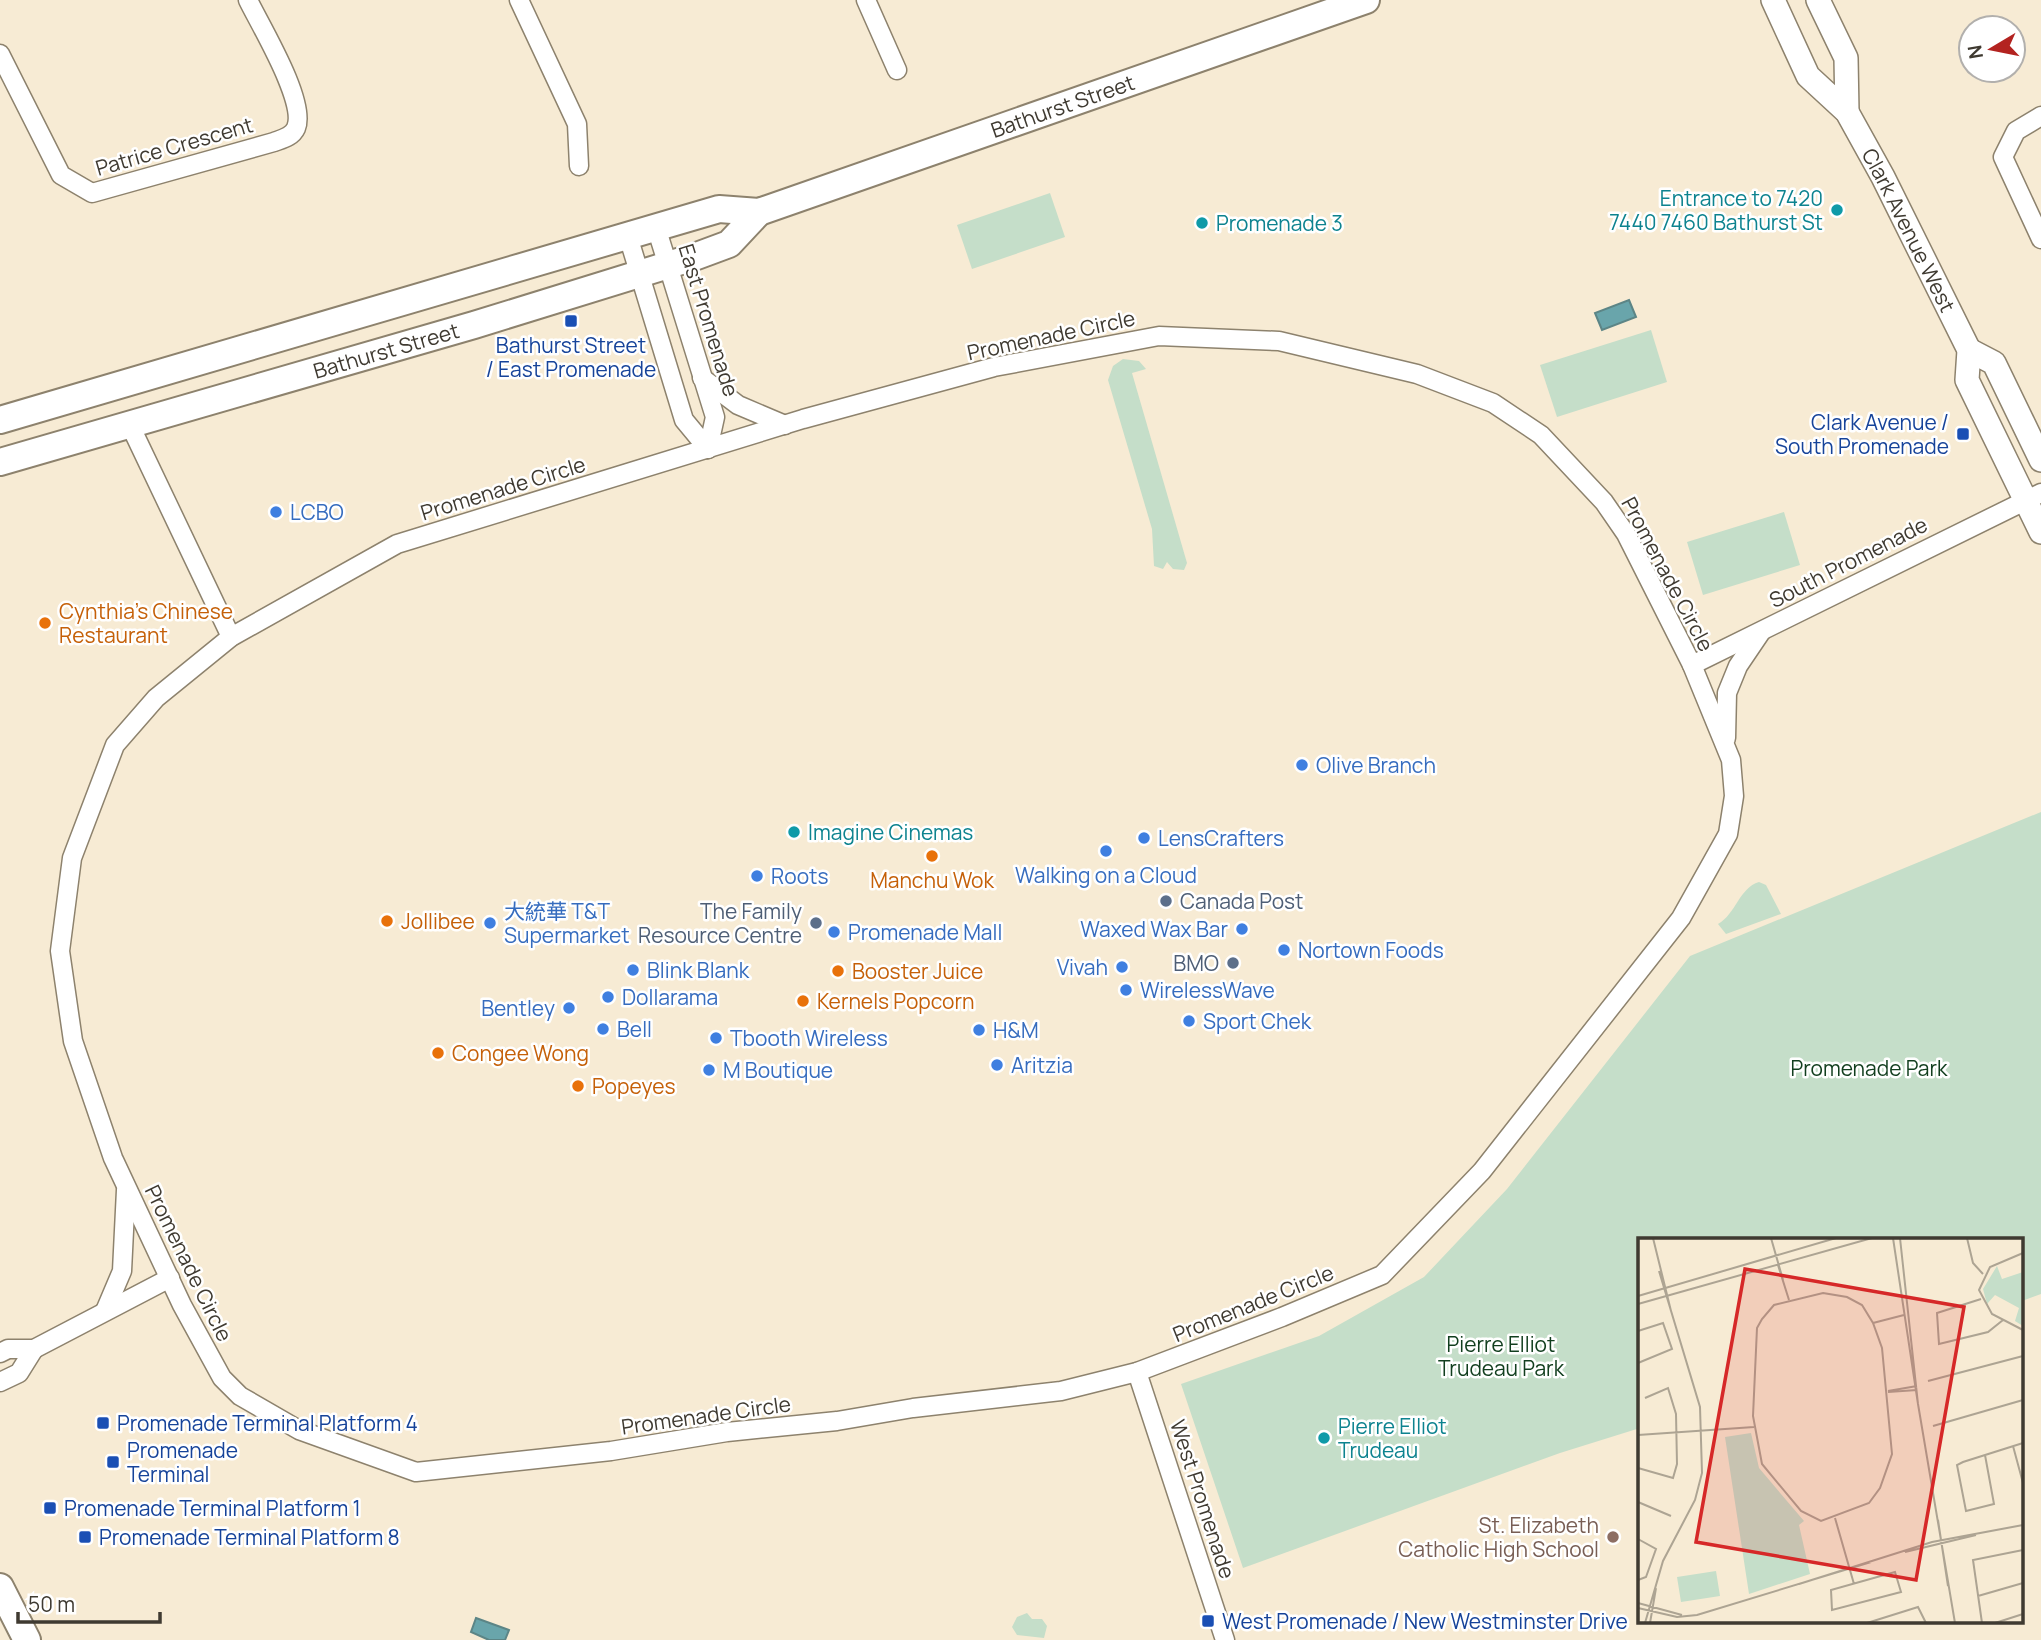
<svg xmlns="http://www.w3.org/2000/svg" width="2041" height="1640" font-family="Manrope,'Noto Sans SC',sans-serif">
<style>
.green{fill:#c5dec9}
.water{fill:#69a5ab;stroke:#5c8586;stroke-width:2}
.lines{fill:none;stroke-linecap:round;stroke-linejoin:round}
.minor-casing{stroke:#8d826d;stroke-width:21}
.tertiary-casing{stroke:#8d826d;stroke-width:26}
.secondary-casing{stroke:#8d826d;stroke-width:30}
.minor{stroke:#fff;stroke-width:18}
.tertiary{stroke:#fff;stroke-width:23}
.secondary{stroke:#fff;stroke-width:26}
.culture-dot{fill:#0f9aa8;stroke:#fff;stroke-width:2.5}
.transit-dot{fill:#1a4fb4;stroke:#fff;stroke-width:2.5}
.shop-dot{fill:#3f7fe0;stroke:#fff;stroke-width:2.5}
.food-dot{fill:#e8710a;stroke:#fff;stroke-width:2.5}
.service-dot{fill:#5c6f8a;stroke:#fff;stroke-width:2.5}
.education-dot{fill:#8d6e63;stroke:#fff;stroke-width:2.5}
.labels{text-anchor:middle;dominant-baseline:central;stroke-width:5;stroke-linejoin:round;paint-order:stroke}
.street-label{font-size:21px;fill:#3f3a31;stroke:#fff}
.culture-label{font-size:21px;fill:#0d838f;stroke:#fff;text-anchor:start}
.transit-label{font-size:21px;fill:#164399;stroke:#fff;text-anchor:start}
.shop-label{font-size:21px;fill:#366cbe;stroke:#fff;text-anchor:start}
.food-label{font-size:21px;fill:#c56008;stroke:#fff;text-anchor:start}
.service-label{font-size:21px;fill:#4e5e75;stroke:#fff;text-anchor:end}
.park-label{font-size:21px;fill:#113e1e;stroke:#fff}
.education-label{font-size:21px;fill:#785e54;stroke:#fff;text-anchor:end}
.inset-road{fill:none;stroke:#ada493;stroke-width:2}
.view{fill:#d62828;fill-opacity:0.15;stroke:#d62828;stroke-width:3.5}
.inset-edge{fill:none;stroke:#3f3a31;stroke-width:3.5}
</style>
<rect width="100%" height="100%" fill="#f7ebd4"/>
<g class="green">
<polygon points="1050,193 1065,237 972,269 957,225"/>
<polygon points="1651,330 1667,382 1557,417 1540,365"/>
<polygon points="1123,359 1139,361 1146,369 1132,373 1187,563 1184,570 1173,569 1167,562 1163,569 1154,566 1152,529 1108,380 1113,366"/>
<polygon points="1784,512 1800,565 1703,595 1687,542"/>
<polygon points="2041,812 2041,1294 2022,1301 2022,1239 1640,1239 1640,1428 1560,1453 1243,1568 1181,1384 1319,1336 1424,1277 1507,1189 1690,956"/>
<path d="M1759,882L1766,885L1781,914L1726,934L1718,924C1736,914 1739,888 1759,882Z"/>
<polygon points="1027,1613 1032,1619 1042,1619 1047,1626 1044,1638 1017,1635 1012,1627 1017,1617"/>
</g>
<g class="water">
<polygon points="1629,300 1636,317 1602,330 1595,313"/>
<polygon points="476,1618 509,1630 505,1640 489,1640 471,1632"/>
</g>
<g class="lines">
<g class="minor-casing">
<g id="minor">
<polyline points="519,0 577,124 579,166"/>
<polyline points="866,0 897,70"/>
<path d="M0,54L61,175L92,193L274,142C282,139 292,137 296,128C307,102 260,25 248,0"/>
<polyline points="2041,116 2016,131 2003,157 2041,239"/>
<polyline points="656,227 715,417 708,449"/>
<polyline points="628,236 684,420 708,449"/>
<polygon points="1159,336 1279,341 1417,374 1493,403 1541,435 1604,502 1626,534 1692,665 1731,760 1734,796 1728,834 1681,918 1482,1171 1382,1275 1282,1317 1137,1372 1061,1391 913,1408 837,1421 727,1432 611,1451 416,1472 299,1430 240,1396 222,1378 182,1305 113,1158 73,1041 60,951 72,858 115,745 156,698 231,637 397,544 803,419 994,367"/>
<polyline points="702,378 738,405 785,425"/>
<polyline points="129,423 231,637"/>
<polyline points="1692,665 2041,493"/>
<polyline points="1726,738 1727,693 1738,666 1761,632"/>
<polyline points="105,1311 122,1271 126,1190"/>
<polyline points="0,1353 8,1349 34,1349 170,1278"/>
<polyline points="1137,1372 1225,1640"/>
<polyline points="0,1382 19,1373 34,1349"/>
</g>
</g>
<g class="tertiary-casing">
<g id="tertiary">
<path id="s1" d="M1773,0L1808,76L1847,112L1883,177L1969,350L1967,380L2041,532"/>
<polyline points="1818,0 1846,58 1847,112"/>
<polyline points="1969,350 1994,363 2041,460"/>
</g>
</g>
<g class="secondary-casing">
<g id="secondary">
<path id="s2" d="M0,420L719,209L759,212L1366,0"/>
<path id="s3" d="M0,462L474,325L694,257L729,244L759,212"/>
<polyline points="0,1587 27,1640"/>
</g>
</g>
<use href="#minor" class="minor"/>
<use href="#tertiary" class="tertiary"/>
<use href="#secondary" class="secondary"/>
</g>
<g class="culture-dot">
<circle cx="1837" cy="210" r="7"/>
<circle cx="1202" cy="223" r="7"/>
<circle cx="794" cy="832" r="7"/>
<circle cx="1324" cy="1438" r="7"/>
</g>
<g class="transit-dot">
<rect x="564" y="314" width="14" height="14" rx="3.5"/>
<rect x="1956" y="427" width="14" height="14" rx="3.5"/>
<rect x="96" y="1416" width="14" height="14" rx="3.5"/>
<rect x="106" y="1455" width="14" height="14" rx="3.5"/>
<rect x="43" y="1501" width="14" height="14" rx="3.5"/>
<rect x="78" y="1530" width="14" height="14" rx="3.5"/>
<rect x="1201" y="1614" width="14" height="14" rx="3.5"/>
</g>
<g class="shop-dot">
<circle cx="276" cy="512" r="7"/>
<circle cx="1302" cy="765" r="7"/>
<circle cx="1144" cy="838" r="7"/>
<circle cx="1106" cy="851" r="7"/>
<circle cx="757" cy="876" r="7"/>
<circle cx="490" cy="923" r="7"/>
<circle cx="1242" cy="929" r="7"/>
<circle cx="834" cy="932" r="7"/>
<circle cx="1284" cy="950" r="7"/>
<circle cx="1122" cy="967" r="7"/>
<circle cx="633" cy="970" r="7"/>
<circle cx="1126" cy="990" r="7"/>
<circle cx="608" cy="997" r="7"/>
<circle cx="569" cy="1008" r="7"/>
<circle cx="1189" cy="1021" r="7"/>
<circle cx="603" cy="1029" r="7"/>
<circle cx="979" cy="1030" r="7"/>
<circle cx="716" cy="1038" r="7"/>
<circle cx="997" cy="1065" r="7"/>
<circle cx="709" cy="1070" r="7"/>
</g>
<g class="food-dot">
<circle cx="45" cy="623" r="7"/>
<circle cx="932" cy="856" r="7"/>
<circle cx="387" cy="921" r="7"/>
<circle cx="838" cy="971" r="7"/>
<circle cx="803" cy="1001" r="7"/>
<circle cx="438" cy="1053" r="7"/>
<circle cx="578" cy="1086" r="7"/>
</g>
<g class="service-dot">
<circle cx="1166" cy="901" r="7"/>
<circle cx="816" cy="923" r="7"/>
<circle cx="1233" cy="963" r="7"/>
</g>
<circle class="education-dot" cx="1613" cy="1537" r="7"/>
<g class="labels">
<g class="street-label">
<text stroke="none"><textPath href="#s2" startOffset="1111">Bathurst Street</textPath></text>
<text transform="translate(174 146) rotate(-16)">Patrice Crescent</text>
<text stroke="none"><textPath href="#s1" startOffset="270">Clark Avenue West</textPath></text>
<text transform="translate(709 320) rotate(73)">East Promenade</text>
<text transform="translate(1051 335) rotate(-12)">Promenade Circle</text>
<text stroke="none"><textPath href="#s3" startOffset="402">Bathurst Street</textPath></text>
<text transform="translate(503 488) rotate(-17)">Promenade Circle</text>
<text transform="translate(1848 562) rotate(-27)">South Promenade</text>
<text transform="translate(1668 574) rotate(62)">Promenade Circle</text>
<text transform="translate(189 1263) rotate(64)">Promenade Circle</text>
<text transform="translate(1253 1303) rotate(-22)">Promenade Circle</text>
<text transform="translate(706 1415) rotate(-8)">Promenade Circle</text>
<text transform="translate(1203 1499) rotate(72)">West Promenade</text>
</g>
<g class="culture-label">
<text x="1823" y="198" text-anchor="end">Entrance to 7420<tspan x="1823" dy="24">7440 7460 Bathurst St</tspan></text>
<text x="1216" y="223">Promenade 3</text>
<text x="808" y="832">Imagine Cinemas</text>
<text x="1338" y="1426">Pierre Elliot<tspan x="1338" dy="24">Trudeau</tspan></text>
</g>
<g class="transit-label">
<text x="571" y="345" text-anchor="middle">Bathurst Street<tspan x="571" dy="24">/ East Promenade</tspan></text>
<text x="1949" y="422" text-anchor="end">Clark Avenue /<tspan x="1949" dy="24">South Promenade</tspan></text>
<text x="117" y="1423">Promenade Terminal Platform 4</text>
<text x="127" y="1450">Promenade<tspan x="127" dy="24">Terminal</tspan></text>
<text x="64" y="1508">Promenade Terminal Platform 1</text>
<text x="99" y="1537">Promenade Terminal Platform 8</text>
<text x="1222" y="1621">West Promenade / New Westminster Drive</text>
</g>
<g class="shop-label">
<text x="290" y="512">LCBO</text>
<text x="1316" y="765">Olive Branch</text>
<text x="1158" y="838">LensCrafters</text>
<text x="1106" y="875" text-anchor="middle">Walking on a Cloud</text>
<text x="771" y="876">Roots</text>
<text x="504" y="911">大統華 T&amp;T<tspan x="504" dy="24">Supermarket</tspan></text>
<text x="1228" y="929" text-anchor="end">Waxed Wax Bar</text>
<text x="848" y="932">Promenade Mall</text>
<text x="1298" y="950">Nortown Foods</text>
<text x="1108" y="967" text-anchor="end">Vivah</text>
<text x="647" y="970">Blink Blank</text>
<text x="1140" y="990">WirelessWave</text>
<text x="622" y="997">Dollarama</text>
<text x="555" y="1008" text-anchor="end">Bentley</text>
<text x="1203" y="1021">Sport Chek</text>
<text x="617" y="1029">Bell</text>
<text x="993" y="1030">H&amp;M</text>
<text x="730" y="1038">Tbooth Wireless</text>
<text x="1011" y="1065">Aritzia</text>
<text x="723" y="1070">M Boutique</text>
</g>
<g class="food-label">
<text x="59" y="611">Cynthia's Chinese<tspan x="59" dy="24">Restaurant</tspan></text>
<text x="932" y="880" text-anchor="middle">Manchu Wok</text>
<text x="401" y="921">Jollibee</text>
<text x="852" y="971">Booster Juice</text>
<text x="817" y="1001">Kernels Popcorn</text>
<text x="452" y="1053">Congee Wong</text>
<text x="592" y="1086">Popeyes</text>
</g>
<g class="service-label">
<text x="1180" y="901" text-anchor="start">Canada Post</text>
<text x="802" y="911">The Family<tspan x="802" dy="24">Resource Centre</tspan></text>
<text x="1219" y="963">BMO</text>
</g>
<g class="park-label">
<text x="1869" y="1068">Promenade Park</text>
<text x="1501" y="1344">Pierre Elliot<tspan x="1501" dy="24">Trudeau Park</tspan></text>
</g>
<g class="education-label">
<text x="1599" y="1525">St. Elizabeth<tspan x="1599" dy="24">Catholic High School</tspan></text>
</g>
</g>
<g transform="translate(1638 1238)">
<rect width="385" height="385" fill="#f7ebd4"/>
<path d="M359,28L364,41L385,34V88L377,83L381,70L357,57L349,66L345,51ZM113,195L121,230L166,283L161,287L172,336L111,356L87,199ZM78,333L82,358L43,364L39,339Z" fill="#c5dec9"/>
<path class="inset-road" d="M15,0L33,73M133,0L145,42M255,0L280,166M262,0L280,166L317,385M329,0L335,25L345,36M385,15L352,29L341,52L354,76L385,92M140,27L151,62M185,55L209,59L224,67L235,85L244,110L254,216L242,250L231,265L183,283L163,273L124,226L115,178L119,90L124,81L136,67ZM0,58L198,0M343,61L299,75L301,106L350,94L365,82M0,66L234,0M235,85L266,77M0,93L25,85L34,111L0,125M290,143L385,118M250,153L279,148M250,154L279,152M295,188L385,162M0,197L116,189M375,208L385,245M347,217L356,266L328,273L319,227L325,224L385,205M0,230L35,240L39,226L38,176L30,150L7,160M0,264L33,278M197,280L216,346M300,282L310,348M0,301L18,311L8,339L0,342M267,314L338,297M257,334L263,354L194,372L193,352ZM161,346L294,304L385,287M340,358L385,345M0,365L44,377M0,370L39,379L59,377L233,324M7,385L25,323L57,262L64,235L62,169L21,33M12,385L18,350M229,385L280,369L288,385M344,385L335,322L385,312M357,385L385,376"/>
<path class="view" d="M107,31L326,69L278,342L58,304Z"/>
<rect width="385" height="385" class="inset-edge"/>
</g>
<g transform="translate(1992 49) rotate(260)"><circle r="33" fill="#ffffff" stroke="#b2b0ad" stroke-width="2"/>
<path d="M0-5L12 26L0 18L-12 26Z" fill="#b32320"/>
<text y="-10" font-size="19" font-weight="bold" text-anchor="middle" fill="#3f3a31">N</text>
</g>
<path d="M18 1612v10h142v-10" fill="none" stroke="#3f3a31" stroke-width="3.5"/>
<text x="28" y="1612" font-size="21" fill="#3f3a31" stroke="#ffffff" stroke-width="5" paint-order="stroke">50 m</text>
</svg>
